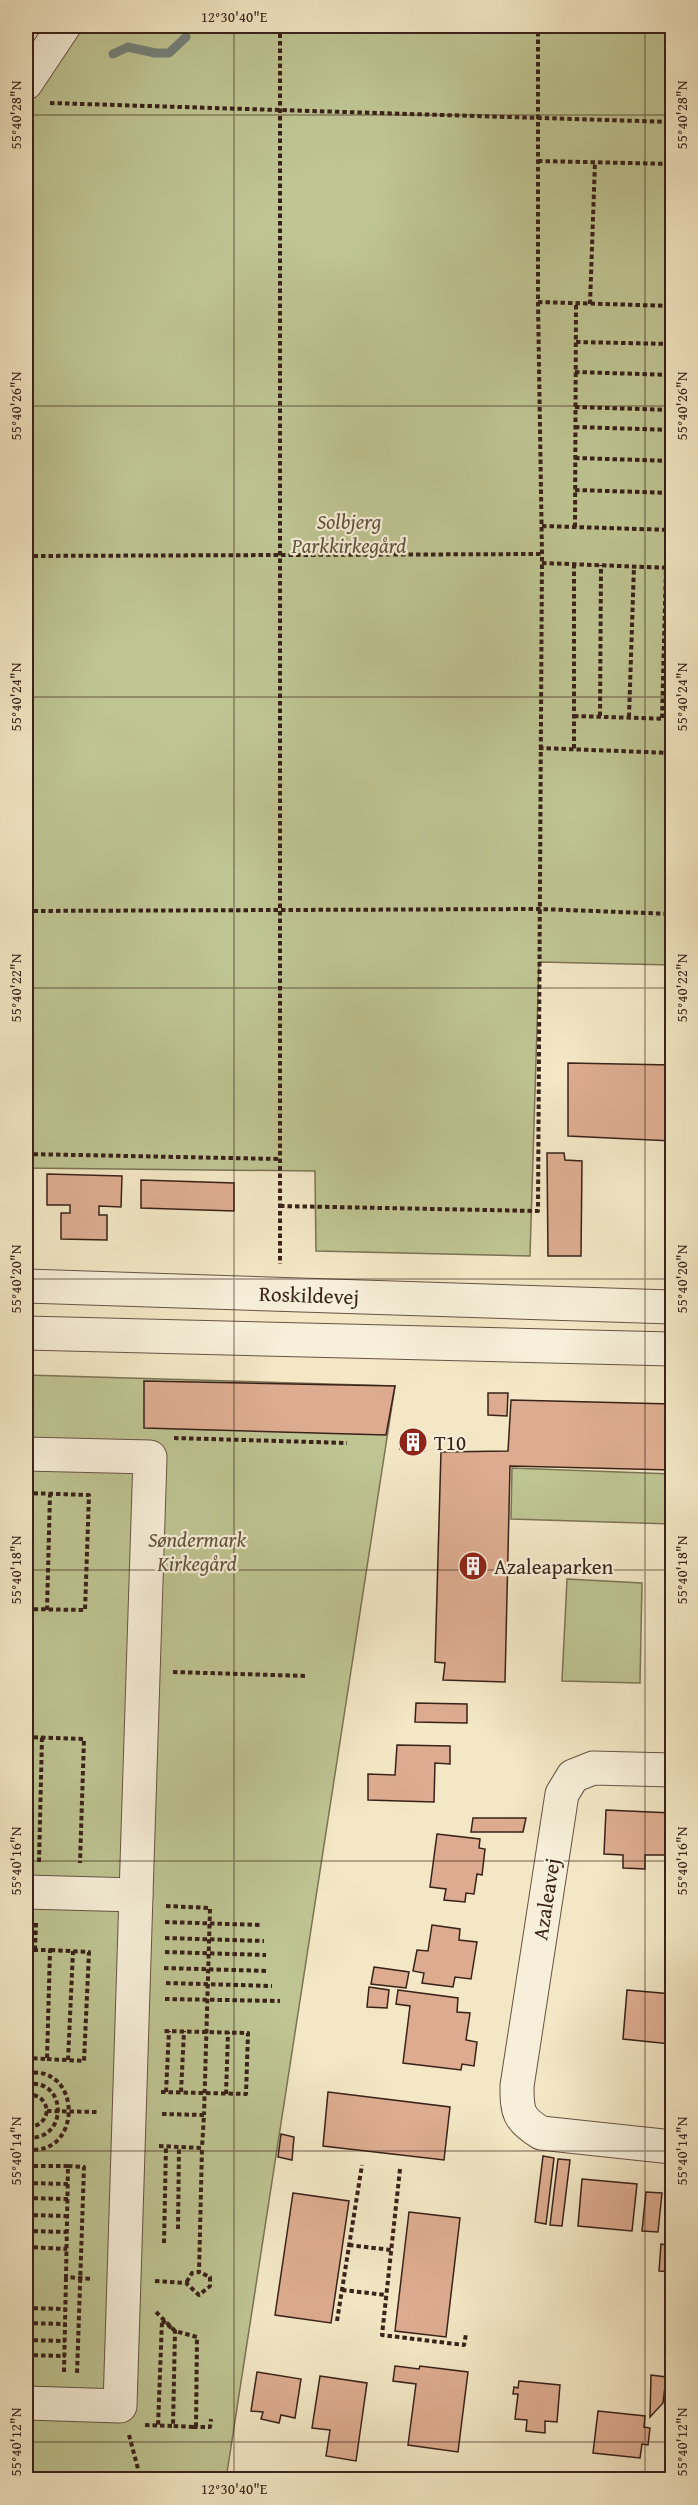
<svg xmlns="http://www.w3.org/2000/svg" width="698" height="2505" font-family="'Gentium Book Plus',serif">
<style>
.green{fill:#bec492;stroke:#7c7356;stroke-width:1.5}
.lines{fill:none;stroke-linecap:round;stroke-linejoin:round}
.stream{stroke:#748079;stroke-width:9}
.building{fill:#ddac90;stroke:#392219;stroke-width:1.5}
.minor-casing{stroke:#685344;stroke-width:35}
.path{stroke:#392219;stroke-width:4;stroke-dasharray:4.5 3;stroke-linecap:butt}
.minor{stroke:#f7efd9;stroke-width:33}
.ticks{fill:none;stroke:#392219;stroke-width:1.5;stroke-opacity:0.45}
.labels{text-anchor:middle;dominant-baseline:central;stroke-width:4.5;stroke-linejoin:round;paint-order:stroke}
.park-label{font-size:21px;font-style:italic;fill:#61533d;stroke:#f7efd9}
.street-label{font-size:21px;fill:#392219;stroke:#f7efd9}
.poi-label{font-size:21px;fill:#392219;stroke:#f7efd9;text-anchor:start}
.neatline{fill:none;stroke:#392219;stroke-width:2}
.ticks-label{font-size:15px;text-anchor:middle;fill:#392219}
</style>
<rect width="100%" height="100%" fill="#f3e7c5"/>
<filter id="stains"><feTurbulence type="fractalNoise" baseFrequency=".00333" numOctaves="4"/><feColorMatrix values="0 0 0 0 .2 0 0 0 0 .09 0 0 0 0 .02 0 0 0 .5 -.17"/></filter>
<radialGradient id="worn" r=".72"><stop offset=".6" stop-color="#630" stop-opacity="0"/><stop offset="1" stop-color="#630" stop-opacity=".3"/></radialGradient>
<g class="green">
<polygon points="79,26 672,26 672,965 539,962 530,1256 316,1251 315,1171 26,1168 26,104"/>
<polygon points="26,1375 395,1386 226,2479 26,2480"/>
<polygon points="512,1468 672,1474 672,1524 511,1519"/>
<polygon points="567,1579 642,1583 640,1683 562,1681"/>
</g>
<g class="lines">
<polyline class="stream" points="113,54 128,47 155,53 169,53 186,37"/>
</g>
<g class="building">
<polygon points="568,1063 672,1065 672,1141 568,1136"/>
<polygon points="547,1153 564,1153 565,1160 582,1161 581,1256 548,1256"/>
<polygon points="47,1174 122,1176 121,1207 99,1206 99,1215 107,1215 107,1240 61,1239 61,1213 70,1213 70,1205 47,1205"/>
<polygon points="141,1180 234,1183 234,1211 141,1208"/>
<polygon points="144,1381 395,1386 386,1435 144,1428"/>
<polygon points="488,1393 508,1393 507,1416 488,1415"/>
<polygon points="511,1400 672,1404 672,1470 510,1466 505,1682 443,1680 445,1663 435,1662 441,1452 508,1451"/>
<polygon points="402,1434 425,1435 424,1451 400,1449"/>
<polygon points="416,1703 467,1704 467,1723 415,1722"/>
<polygon points="397,1745 450,1746 450,1764 435,1763 434,1802 368,1800 368,1774 395,1775"/>
<polygon points="606,1810 672,1813 672,1855 645,1855 645,1869 623,1868 623,1855 604,1854"/>
<polygon points="473,1818 526,1818 523,1832 471,1832"/>
<polygon points="437,1834 480,1839 479,1848 485,1849 482,1875 477,1874 474,1894 466,1893 465,1902 444,1900 446,1889 430,1887"/>
<polygon points="432,1925 460,1929 459,1940 477,1942 471,1979 455,1977 453,1987 422,1983 424,1973 413,1971 417,1950 428,1951"/>
<polygon points="374,1967 409,1972 406,1988 371,1984"/>
<polygon points="369,1987 389,1990 387,2008 367,2007"/>
<polygon points="398,1990 458,1998 457,2012 470,2013 466,2040 477,2042 474,2066 462,2064 461,2070 403,2063 410,2006 396,2004"/>
<polygon points="627,1990 672,1994 670,2044 623,2039"/>
<polygon points="328,2092 450,2107 444,2160 323,2146"/>
<polygon points="281,2134 294,2137 292,2160 278,2157"/>
<polygon points="543,2156 554,2158 546,2224 535,2222"/>
<polygon points="558,2159 570,2160 562,2226 550,2225"/>
<polygon points="582,2179 637,2184 632,2231 578,2226"/>
<polygon points="646,2192 662,2193 658,2232 642,2231"/>
<polygon points="293,2193 349,2201 331,2323 275,2315"/>
<polygon points="409,2212 460,2218 446,2337 395,2331"/>
<polygon points="661,2244 672,2246 672,2272 659,2271"/>
<polygon points="395,2366 419,2369 420,2366 468,2372 458,2452 408,2445 416,2384 393,2381"/>
<polygon points="257,2372 301,2379 295,2418 281,2415 279,2423 261,2419 263,2412 251,2411"/>
<polygon points="651,2375 666,2377 663,2403 650,2417"/>
<polygon points="320,2376 367,2383 356,2461 326,2456 330,2430 312,2428"/>
<polygon points="519,2381 560,2385 557,2422 545,2421 545,2433 526,2431 527,2420 515,2419 518,2394 513,2394 514,2387 518,2388"/>
<polygon points="598,2411 645,2416 644,2427 650,2428 648,2445 642,2444 640,2458 593,2453"/>
</g>
<g class="lines">
<g class="minor-casing">
<g id="minor">
<polyline points="26,83 64,26"/>
<polyline points="26,1286 672,1307"/>
<polyline points="26,1333 672,1349"/>
<polyline points="26,1454 150,1457 136,1895 26,1892"/>
<path d="M672,1770L593,1768L573,1776L562,1794L517,2086C517,2112 518,2119 541,2133L672,2147"/>
<polyline points="26,2403 120,2406 136,1895"/>
</g>
</g>
<g class="path">
<polyline points="280,26 280,1264"/>
<polyline points="50,103 672,122"/>
<polyline points="538,161 672,164"/>
<polyline points="538,302 672,306"/>
<polyline points="590,304 595,162"/>
<polyline points="576,342 672,344"/>
<polyline points="575,372 672,375"/>
<polyline points="575,407 672,410"/>
<polyline points="575,427 672,430"/>
<polyline points="575,458 672,461"/>
<polyline points="575,490 672,493"/>
<polyline points="542,526 672,530"/>
<polyline points="575,527 576,303"/>
<polyline points="26,556 542,554"/>
<polyline points="542,563 672,568"/>
<polyline points="574,564 574,750"/>
<polyline points="574,716 672,719"/>
<polyline points="600,716 601,565"/>
<polyline points="629,717 634,566"/>
<polyline points="662,718 666,567"/>
<polyline points="539,748 672,753"/>
<polyline points="26,911 540,909 672,914"/>
<polyline points="26,1154 280,1159"/>
<polyline points="280,1206 538,1211 542,554 538,302 538,26"/>
<polyline points="174,1438 347,1443"/>
<polyline points="26,1493 89,1495 85,1610 26,1609"/>
<polyline points="47,1610 50,1494"/>
<polyline points="173,1672 307,1676"/>
<polyline points="26,1737 84,1739 80,1863"/>
<polyline points="39,1862 42,1737"/>
<polyline points="166,1906 210,1908 204,2115"/>
<polyline points="165,1922 260,1925"/>
<polyline points="165,1938 264,1941"/>
<polyline points="26,1950 50,1950 47,2059 26,2058"/>
<polyline points="35,1950 36,1923"/>
<polyline points="165,1952 266,1955"/>
<polyline points="164,1968 269,1971"/>
<polyline points="166,1983 272,1986"/>
<polyline points="165,1999 280,2001"/>
<polyline points="47,2059 84,2061 89,1952 50,1950"/>
<polyline points="68,2060 73,1951"/>
<path d="M26,2073C84,2064 82,2159 26,2149"/>
<path d="M26,2084C70,2078 67,2144 26,2137"/>
<polyline points="161,2092 246,2094 248,2033 162,2031"/>
<polyline points="166,2092 169,2031"/>
<polyline points="181,2092 184,2031"/>
<polyline points="226,2094 228,2032"/>
<path d="M26,2095C37,2094 45,2098 47,2111C45,2122 37,2128 26,2126"/>
<polyline points="31,2095 32,2059"/>
<polyline points="47,2111 97,2112"/>
<polyline points="162,2114 204,2115 202,2148"/>
<polyline points="159,2146 202,2148 199,2272 192,2273 186,2283"/>
<polyline points="26,2166 68,2166 66,2277 93,2279"/>
<polyline points="68,2166 84,2167 77,2374"/>
<polyline points="400,2169 382,2335 464,2345 466,2334"/>
<polyline points="26,2183 68,2184"/>
<polyline points="26,2198 68,2199"/>
<polyline points="26,2215 67,2216"/>
<polyline points="178,2229 179,2147"/>
<polyline points="26,2231 67,2232"/>
<polyline points="164,2243 166,2146"/>
<polyline points="349,2245 391,2250"/>
<polyline points="26,2247 67,2249"/>
<polyline points="155,2281 186,2283 199,2295 210,2286 210,2277 199,2272"/>
<polyline points="342,2290 386,2295"/>
<polyline points="26,2308 65,2309"/>
<polyline points="156,2312 175,2331 197,2337 196,2427 173,2426 175,2331 162,2320 158,2426"/>
<polyline points="337,2321 362,2165"/>
<polyline points="26,2323 65,2324"/>
<polyline points="26,2340 65,2341"/>
<polyline points="26,2355 65,2356"/>
<polyline points="64,2372 66,2277"/>
<polyline points="145,2425 174,2426"/>
<polyline points="193,2427 210,2427 211,2419"/>
<polyline points="129,2435 141,2480"/>
</g>
<use href="#minor" class="minor"/>
</g>
<path class="ticks" d="M234,26V2480M645,26V2480M26,115H672M26,406H672M26,697H672M26,988H672M26,1279H672M26,1570H672M26,1861H672M26,2151H672M26,2442H672"/>
<defs>
<g id="building-disc" transform="scale(1.5)"><circle r="9.5" fill="#8f2418" stroke="#f7efd9"/><path d="M-4-6H4V6H1V3H-1V6H-4ZM-2.5-4.3h1.7v1.8h-1.7ZM.8-4.3h1.7v1.8H.8ZM-2.5-1h1.7V.8h-1.7ZM.8-1h1.7V.8H.8Z" fill="#fff"/></g>
</defs>
<g fill-rule="evenodd">
<use href="#building-disc" x="413" y="1442"/>
<use href="#building-disc" x="473" y="1566"/>
</g>
<g class="labels">
<g class="park-label">
<text x="349" y="521">Solbjerg<tspan x="349" dy="24">Parkkirkegård</tspan></text>
<text x="197" y="1539">Søndermark<tspan x="197" dy="24">Kirkegård</tspan></text>
</g>
<g class="street-label">
<text transform="translate(309 1295) rotate(2)">Roskildevej</text>
<text transform="translate(546 1899) rotate(-81)">Azaleavej</text>
</g>
<g class="poi-label">
<text x="434" y="1442">T10</text>
<text x="494" y="1566">Azaleaparken</text>
</g>
</g>
<rect width="698" height="2505" fill="none" stroke="#f3e7c5" stroke-width="66"/>
<rect x="33" y="33" width="632" height="2439" class="neatline"/>
<g class="ticks-label">
<text x="234" y="22">12°30'40"E</text>
<text transform="translate(16 115) rotate(-90)" y="5">55°40'28"N</text>
<text transform="translate(682 115) rotate(-90)" y="5">55°40'28"N</text>
<text transform="translate(16 406) rotate(-90)" y="5">55°40'26"N</text>
<text transform="translate(682 406) rotate(-90)" y="5">55°40'26"N</text>
<text transform="translate(16 697) rotate(-90)" y="5">55°40'24"N</text>
<text transform="translate(682 697) rotate(-90)" y="5">55°40'24"N</text>
<text transform="translate(16 988) rotate(-90)" y="5">55°40'22"N</text>
<text transform="translate(682 988) rotate(-90)" y="5">55°40'22"N</text>
<text transform="translate(16 1279) rotate(-90)" y="5">55°40'20"N</text>
<text transform="translate(682 1279) rotate(-90)" y="5">55°40'20"N</text>
<text transform="translate(16 1570) rotate(-90)" y="5">55°40'18"N</text>
<text transform="translate(682 1570) rotate(-90)" y="5">55°40'18"N</text>
<text transform="translate(16 1861) rotate(-90)" y="5">55°40'16"N</text>
<text transform="translate(682 1861) rotate(-90)" y="5">55°40'16"N</text>
<text transform="translate(16 2151) rotate(-90)" y="5">55°40'14"N</text>
<text transform="translate(682 2151) rotate(-90)" y="5">55°40'14"N</text>
<text transform="translate(16 2442) rotate(-90)" y="5">55°40'12"N</text>
<text transform="translate(682 2442) rotate(-90)" y="5">55°40'12"N</text>
<text x="234" y="2494">12°30'40"E</text>
</g>
<rect width="100%" height="100%" filter="url(#stains)"/>
<rect width="100%" height="100%" fill="url(#worn)"/>
</svg>
